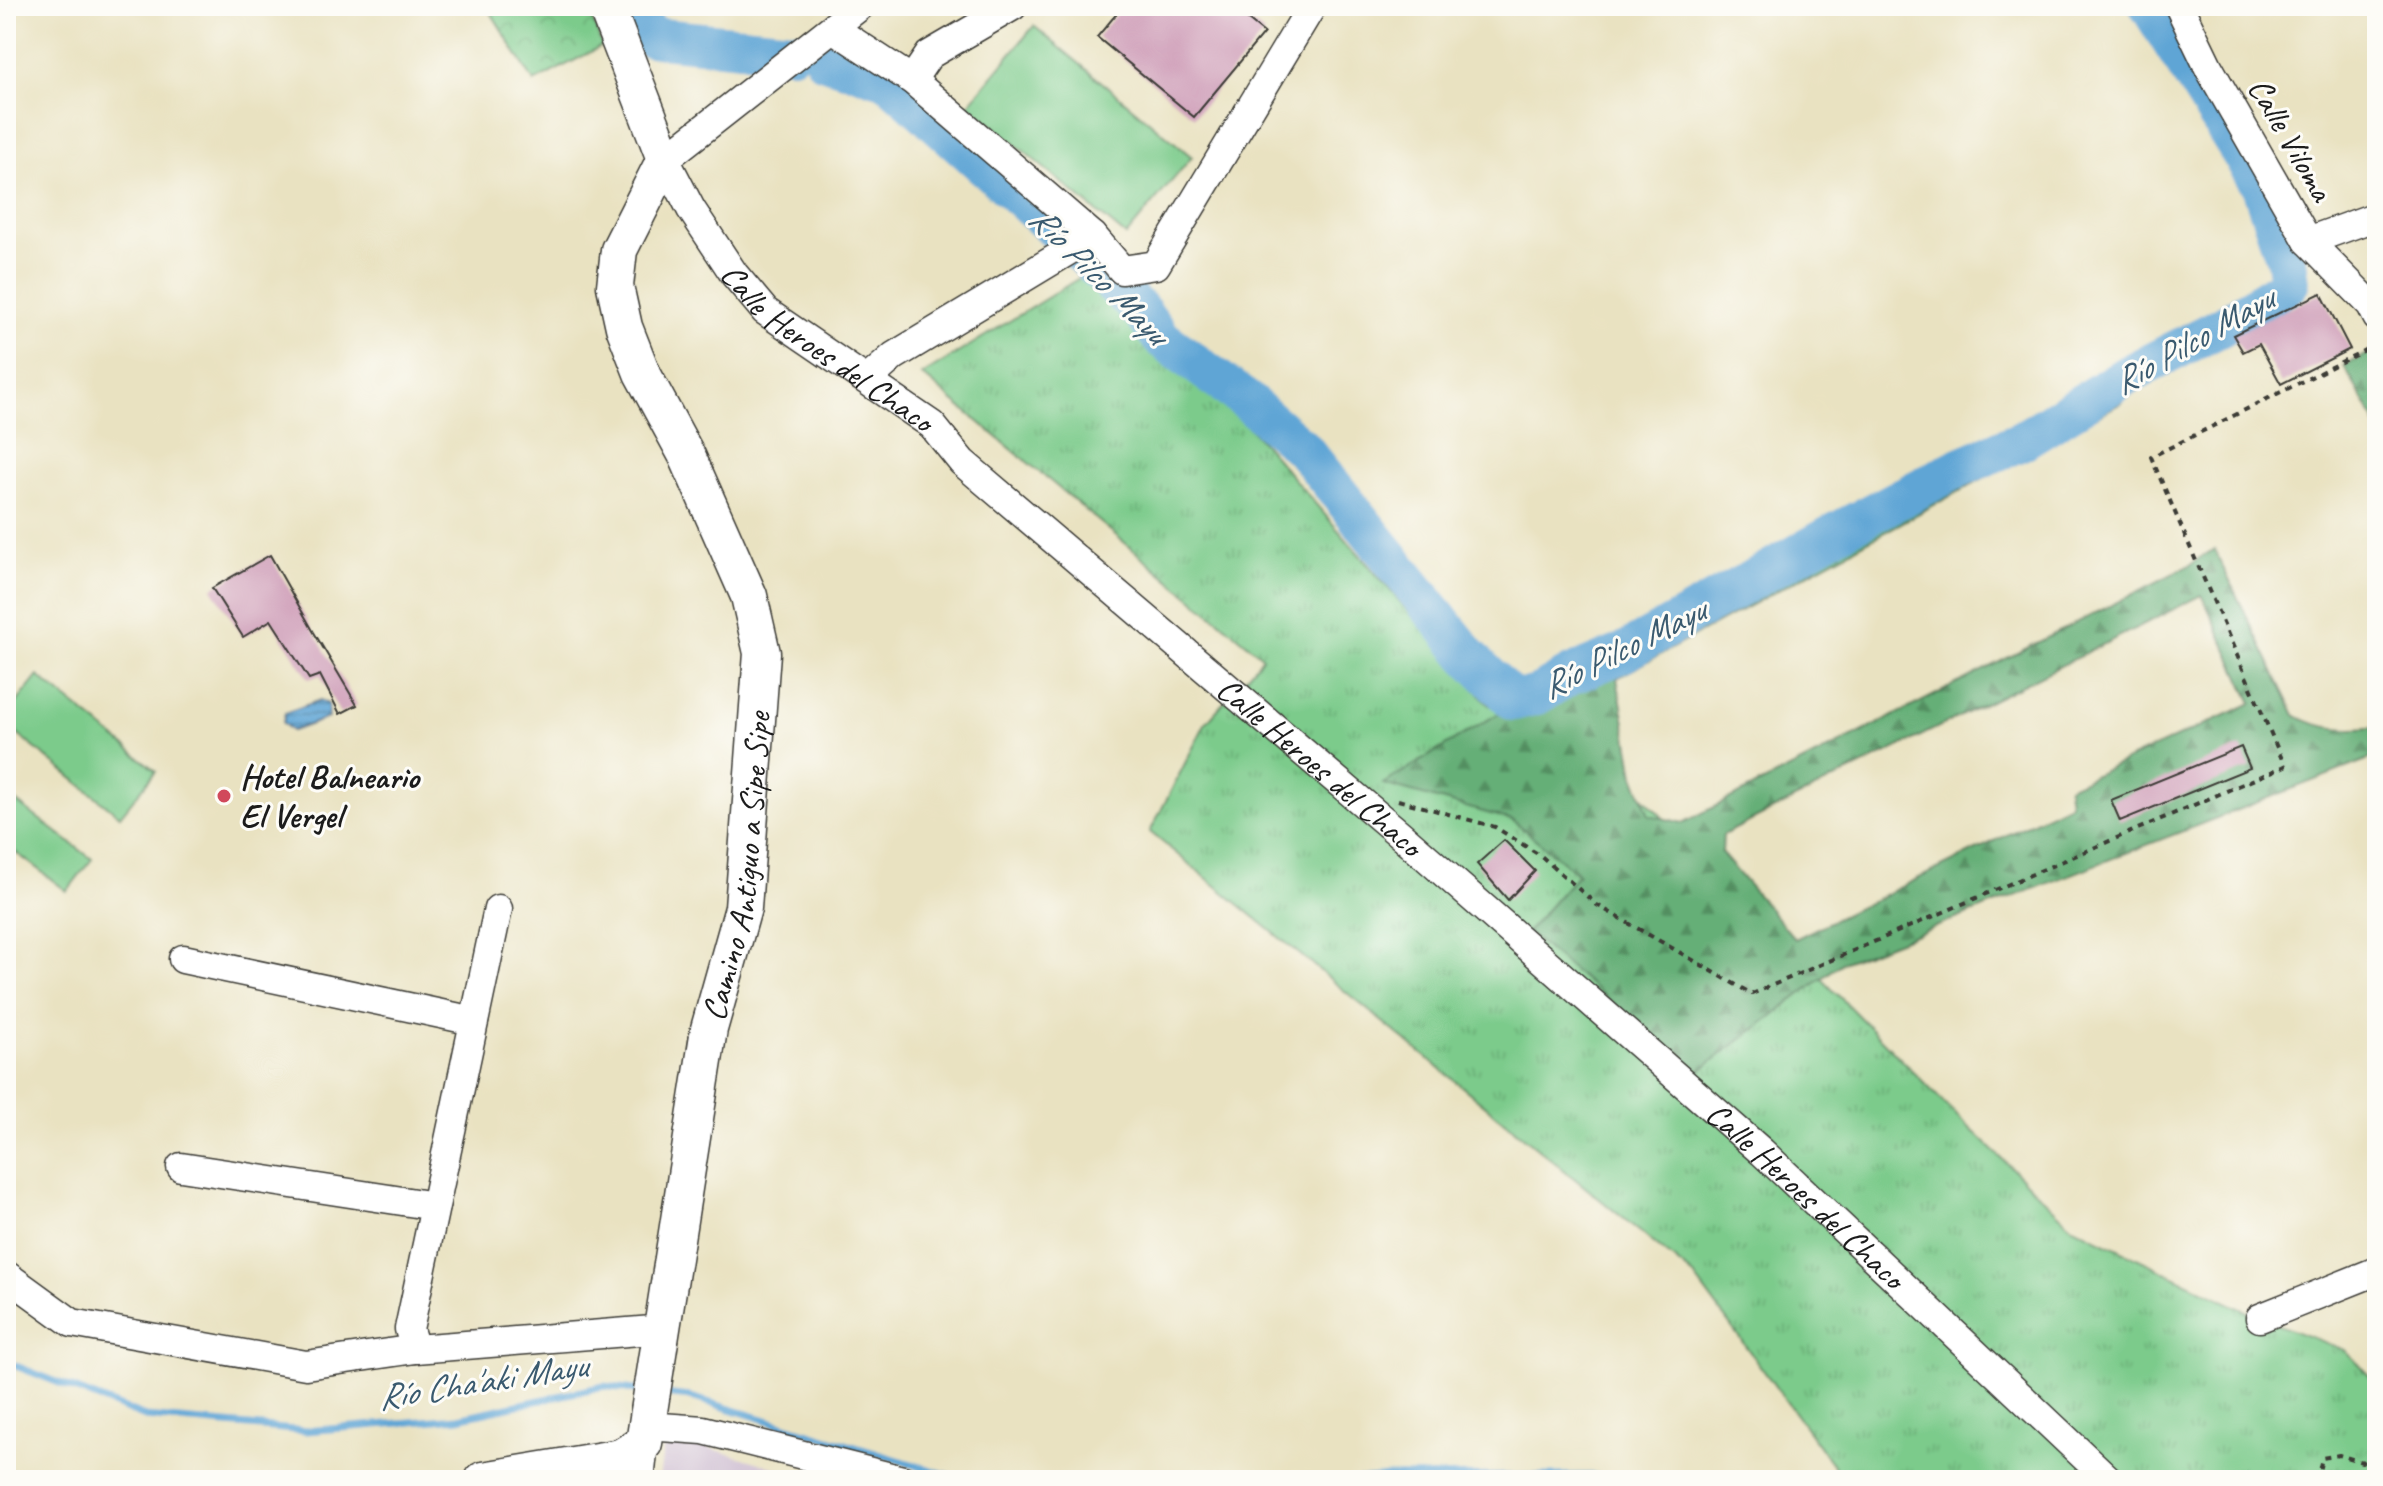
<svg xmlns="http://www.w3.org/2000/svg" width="2383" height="1486" font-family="Caveat,sans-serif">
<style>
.industrial{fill:#cebed2}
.grass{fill:url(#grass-tufts);stroke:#4c7454;stroke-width:2}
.forest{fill:url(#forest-firs);stroke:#40664a;stroke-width:2;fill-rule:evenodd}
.park{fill:url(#park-crowns);stroke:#4c7454;stroke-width:2}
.pitch{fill:#7ccb8b;stroke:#4c7454;stroke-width:2}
.water{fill:url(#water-rules);stroke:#3e6078;stroke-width:2}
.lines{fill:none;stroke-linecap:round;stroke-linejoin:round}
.stream{stroke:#5fa5d5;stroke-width:7}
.river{stroke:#5fa5d5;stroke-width:40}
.building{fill:#ce9cb7}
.minor-casing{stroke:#3b3a35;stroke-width:31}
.major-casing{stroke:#3b3a35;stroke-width:39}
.path{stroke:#3b3a35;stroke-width:4;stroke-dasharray:6 6;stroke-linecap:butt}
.minor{stroke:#fff;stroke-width:28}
.major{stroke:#fff;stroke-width:36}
.poi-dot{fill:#d1495b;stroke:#fdfcf7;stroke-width:3}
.labels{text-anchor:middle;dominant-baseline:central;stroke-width:6;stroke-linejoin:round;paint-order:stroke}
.street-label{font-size:34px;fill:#1c1c1c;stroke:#fdfcf7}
.poi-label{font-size:34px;font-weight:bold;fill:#1c1c1c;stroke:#fdfcf7;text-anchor:start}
.water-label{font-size:36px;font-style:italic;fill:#3a5a6f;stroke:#fdfcf7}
</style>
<defs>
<pattern id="grass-tufts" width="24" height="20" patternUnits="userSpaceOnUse" patternTransform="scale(2)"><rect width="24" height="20" fill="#7ccb8b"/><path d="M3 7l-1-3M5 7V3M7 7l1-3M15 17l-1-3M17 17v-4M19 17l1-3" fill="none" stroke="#6bae77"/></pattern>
<pattern id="forest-firs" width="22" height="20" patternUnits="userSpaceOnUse" patternTransform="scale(2)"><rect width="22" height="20" fill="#65af77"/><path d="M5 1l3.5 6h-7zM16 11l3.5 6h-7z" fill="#528e61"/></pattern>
<pattern id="park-crowns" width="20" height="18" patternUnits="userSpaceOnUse" patternTransform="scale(2)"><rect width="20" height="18" fill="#7ccb8b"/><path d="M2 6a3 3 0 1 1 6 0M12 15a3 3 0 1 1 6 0" fill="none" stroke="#6bae77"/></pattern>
<pattern id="water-rules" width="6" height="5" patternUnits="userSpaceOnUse" patternTransform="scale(2)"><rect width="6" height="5" fill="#5fa5d5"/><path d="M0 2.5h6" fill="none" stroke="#4e86ac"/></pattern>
</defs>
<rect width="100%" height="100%" fill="#fdfcf7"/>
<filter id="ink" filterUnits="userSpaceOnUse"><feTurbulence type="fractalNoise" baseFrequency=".0125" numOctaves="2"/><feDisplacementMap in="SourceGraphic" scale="16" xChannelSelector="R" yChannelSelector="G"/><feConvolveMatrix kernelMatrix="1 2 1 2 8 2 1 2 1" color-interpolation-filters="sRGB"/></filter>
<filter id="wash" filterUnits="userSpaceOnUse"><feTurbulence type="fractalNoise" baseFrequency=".006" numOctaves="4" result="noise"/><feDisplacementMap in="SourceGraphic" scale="32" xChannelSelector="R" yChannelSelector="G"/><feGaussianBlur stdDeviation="1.8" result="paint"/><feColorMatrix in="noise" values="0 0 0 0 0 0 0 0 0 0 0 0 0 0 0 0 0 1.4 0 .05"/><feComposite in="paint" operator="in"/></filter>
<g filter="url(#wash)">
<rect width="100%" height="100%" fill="#e9e2c1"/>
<polygon class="industrial" points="665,1435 817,1480 659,1480"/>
<polygon class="grass" points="1097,267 1257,436 1489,705 1567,720 1948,1107 2073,1227 2260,1318 2345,1350 2377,1384 2377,1480 1844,1480 1694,1276 1150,832 1205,724 1263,657 922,375"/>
<g class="forest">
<polygon points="2374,350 2377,356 2377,425 2344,366"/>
<path d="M2129,374L2121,403L1617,678L1634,775L1649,815L1683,823L2190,565L2214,549L2295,715C2320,730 2349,731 2377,727V756L1842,963L1697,1073L1527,932L1578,874L1512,820L1383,784L1496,715L1621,654L1730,589L1958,468L2021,441ZM2202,595L2252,703L2068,787L2070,804L1795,939L1722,854L1723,835Z"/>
</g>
<polygon class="park" points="487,6 588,6 602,46 534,82"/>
<g class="pitch">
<polygon points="1034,26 1192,157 1126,236 968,105"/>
<polygon points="38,676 156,771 120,816 6,725 6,716"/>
<polygon points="6,794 92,859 67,891 6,845"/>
</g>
<polygon class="water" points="320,700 328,704 328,718 292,731 283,723 285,713"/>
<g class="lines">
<g class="stream">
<polyline points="6,1362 145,1417 306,1431 458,1418 604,1386 642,1391"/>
<polyline points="663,1394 691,1397 964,1480"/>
<polyline points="1360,1480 1389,1477 1595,1476 1611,1480"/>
</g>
<g class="river">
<polyline points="634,6 650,37 792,51"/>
<polyline points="825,60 887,79 1075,247 1142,312 1161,338 1247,401 1304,450 1468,655 1514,701 1537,695 1571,675 1621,654 1835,533 1958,468 2021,441 2129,374 2219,328 2289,284 2286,260 2261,186 2149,6"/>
</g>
</g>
<g id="blocks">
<g class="building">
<polygon points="1123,6 1231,6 1264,33 1194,117 1097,37"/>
<polygon points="2321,293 2350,349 2281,384 2259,344 2243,352 2233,335"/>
<polygon points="270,555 312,629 357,705 340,714 320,675 309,679 271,620 243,637 212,588"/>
<polygon points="2241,747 2250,768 2120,821 2111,800"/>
<polygon points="1504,840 1535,871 1508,900 1477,864"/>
</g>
</g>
</g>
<g filter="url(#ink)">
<use href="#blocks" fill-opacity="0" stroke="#3b3a35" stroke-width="2"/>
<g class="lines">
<g class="minor-casing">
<g id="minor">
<path id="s1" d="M860,6L665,159L691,209L734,274L765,311L932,425L962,462L1402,836L1762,1152L2109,1480"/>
<polyline points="2179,6 2209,68 2308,241 2371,305 2377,317"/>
<polyline points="834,29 912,80 1093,236 1122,270 1156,265 1312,6"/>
<polyline points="912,80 929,55 1013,6"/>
<polyline points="2308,241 2377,216"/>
<polyline points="867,380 894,356 1093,236"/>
<polyline points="183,959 474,1021"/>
<polyline points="181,1167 435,1206"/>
<polyline points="6,1275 72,1323 306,1365 415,1349 665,1329"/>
<polyline points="2260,1318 2377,1271"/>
<polyline points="415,1349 409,1329 498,909"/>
<polyline points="647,1426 703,1430 903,1480"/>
<polyline points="640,1480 644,1443"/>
</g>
</g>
<g class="major-casing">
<g id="major">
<path id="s2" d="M483,1480L621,1457L644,1443L709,1029L743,908L762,653L749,596L687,456L642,373L624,327L615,286L619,250L665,159L606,6"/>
</g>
</g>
<g class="path">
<polyline points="1398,800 1495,827 1541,856 1597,905 1752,994 2285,766 2151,457 2377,344"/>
<polyline points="2317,1480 2322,1458 2339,1455 2362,1462 2377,1445"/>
</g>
<use href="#minor" class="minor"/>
<use href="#major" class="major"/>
</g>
</g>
<circle class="poi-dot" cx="224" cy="796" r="8"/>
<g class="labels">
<g class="street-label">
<text transform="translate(2291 139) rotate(60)">Calle Viloma</text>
<text stroke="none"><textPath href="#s1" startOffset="502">Calle Heroes del Chaco</textPath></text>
<text stroke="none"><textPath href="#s1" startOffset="1150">Calle Heroes del Chaco</textPath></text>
<text stroke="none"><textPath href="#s2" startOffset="752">Camino Antiguo a Sipe Sipe</textPath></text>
<text stroke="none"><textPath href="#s1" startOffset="1798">Calle Heroes del Chaco</textPath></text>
</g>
<g class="poi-label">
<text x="240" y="776">Hotel Balneario<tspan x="240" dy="39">El Vergel</tspan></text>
</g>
<g class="water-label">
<text transform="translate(1099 275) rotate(45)">Río Pilco Mayu</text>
<text transform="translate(2193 340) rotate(-30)">Río Pilco Mayu</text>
<text transform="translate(1623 648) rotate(-27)">Río Pilco Mayu</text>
<text transform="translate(482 1381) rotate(-9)">Río Cha'aki Mayu</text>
</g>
</g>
<rect width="2383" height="1486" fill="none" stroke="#fdfcf7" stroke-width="32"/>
</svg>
